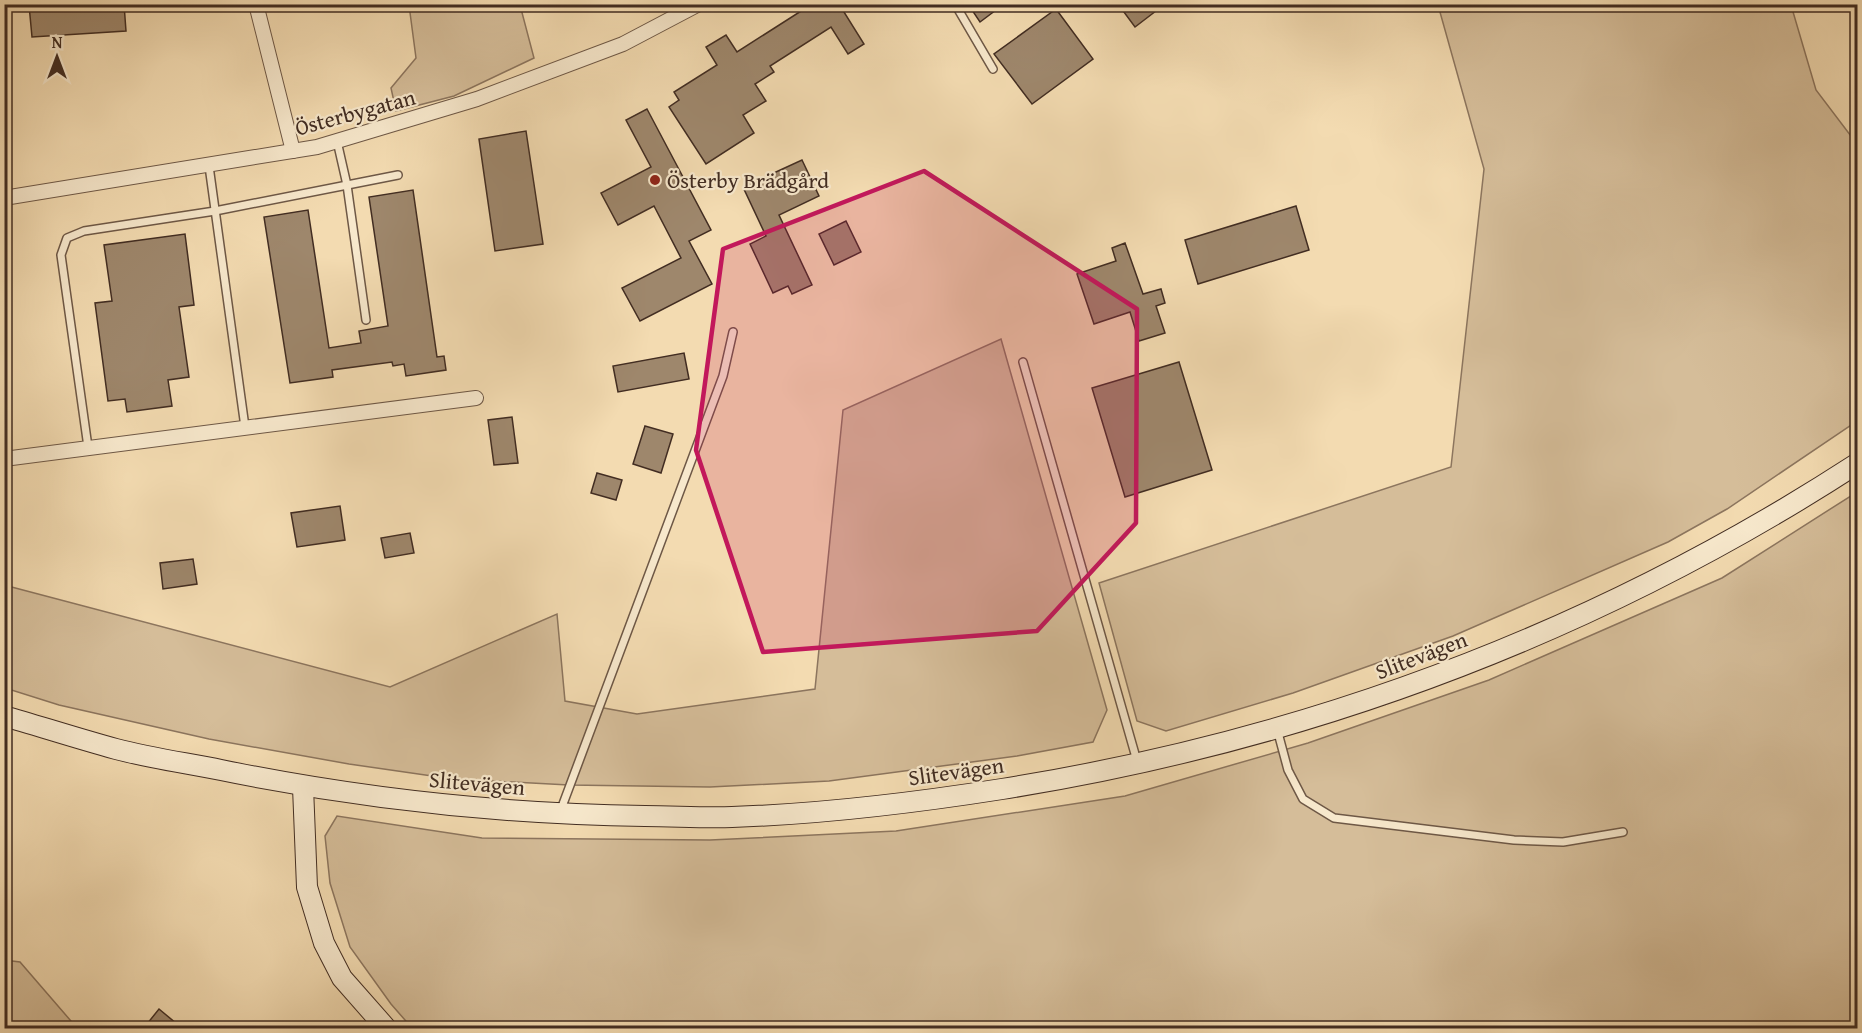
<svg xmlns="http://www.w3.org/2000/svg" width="1862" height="1033" font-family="'Gentium Book Plus',serif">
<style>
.green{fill:#d5bd99;stroke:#8c755e;stroke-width:1.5}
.building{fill:#9e876c;stroke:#422d22;stroke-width:1.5}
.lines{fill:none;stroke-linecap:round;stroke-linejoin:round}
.lane-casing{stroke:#6e5846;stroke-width:10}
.street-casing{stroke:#6e5846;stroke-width:16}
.secondary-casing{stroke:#422d22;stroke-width:22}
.lane{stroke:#f7e8cc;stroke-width:7}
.street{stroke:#f7e8cc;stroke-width:14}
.secondary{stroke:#f7e8cc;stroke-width:20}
.marked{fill:#c2185b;fill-opacity:0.2;stroke:#c2185b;stroke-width:4.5;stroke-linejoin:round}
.poi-dot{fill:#8f2418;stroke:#f7e8cc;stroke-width:2}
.labels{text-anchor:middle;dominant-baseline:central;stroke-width:4.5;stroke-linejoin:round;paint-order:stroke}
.street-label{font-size:22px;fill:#422d22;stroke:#f7e8cc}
.poi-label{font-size:22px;fill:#422d22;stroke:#f7e8cc;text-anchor:start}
</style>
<rect width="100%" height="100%" fill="#f3dbb1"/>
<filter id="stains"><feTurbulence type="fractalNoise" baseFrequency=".00333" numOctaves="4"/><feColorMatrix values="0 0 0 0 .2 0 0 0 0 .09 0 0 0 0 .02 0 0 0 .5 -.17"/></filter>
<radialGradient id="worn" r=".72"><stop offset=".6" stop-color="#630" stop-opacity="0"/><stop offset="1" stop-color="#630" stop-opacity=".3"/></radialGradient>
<g class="green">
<polygon points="409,5 520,5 534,58 454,96 396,111 391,88 416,58"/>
<polygon points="1438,5 1791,5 1816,90 1857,144 1857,421 1727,509 1668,542 1453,636 1293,693 1166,731 1137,721 1099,583 1451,467 1484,169"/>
<polygon points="1001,339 1107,710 1093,742 1017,756 829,781 710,787 569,785 453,779 349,764 209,739 59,705 5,688 4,585 390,687 557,614 565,701 637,714 815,689 843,410"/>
<polygon points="1857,492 1857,1028 412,1028 391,1004 350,947 330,883 325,836 337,816 482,838 710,840 896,831 1125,796 1308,743 1489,680 1722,578"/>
<polygon points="4,960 20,962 77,1028 5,1028"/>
</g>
<g class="building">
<polygon points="124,4 126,31 32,37 29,5"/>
<polygon points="812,4 839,4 864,44 848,54 831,27 770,66 774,72 755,84 766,101 743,115 754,133 706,164 669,107 679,100 674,92 717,65 706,47 726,35 737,52"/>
<polygon points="968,4 1004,4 980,22"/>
<polygon points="1118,4 1165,4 1135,27"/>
<polygon points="1056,9 1093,59 1032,104 994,54"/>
<polygon points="647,109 711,230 689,241 712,284 640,321 622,288 681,258 654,206 618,225 601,193 651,167 626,120"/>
<polygon points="526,131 543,244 495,251 479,139"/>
<polygon points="802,160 819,196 779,215 812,285 792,294 788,286 773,293 750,244 766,236 743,187"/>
<polygon points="413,190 437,357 444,356 446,370 406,376 404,364 393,366 392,362 332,370 333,377 290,383 264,217 308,210 329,348 361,343 359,331 388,326 369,197"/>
<polygon points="1296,206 1309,250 1198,284 1185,240"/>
<polygon points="846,221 861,252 834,265 819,234"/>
<polygon points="185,234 194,305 179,307 189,377 168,380 172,406 127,412 125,399 108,401 95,303 112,301 104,245"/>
<polygon points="1125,243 1143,294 1161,289 1165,303 1156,306 1165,333 1139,341 1130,312 1094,324 1077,274 1116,261 1112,248"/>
<polygon points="684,353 689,379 618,392 613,366"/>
<polygon points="1179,362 1212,470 1125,497 1092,388"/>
<polygon points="512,417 518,463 494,465 488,420"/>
<polygon points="645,426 673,434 661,473 633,464"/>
<polygon points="597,473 622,480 616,500 591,493"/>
<polygon points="340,506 345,540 297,547 291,513"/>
<polygon points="410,533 414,553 385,558 381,538"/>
<polygon points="193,559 197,584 163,589 160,563"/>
<polygon points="159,1009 183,1029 143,1029"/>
</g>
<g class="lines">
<g class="lane-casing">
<g id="lane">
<polyline points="955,4 993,69"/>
<polyline points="337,141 347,185 366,320"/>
<polyline points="209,166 245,427"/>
<polyline points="1023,362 1137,761"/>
<polyline points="88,447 61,255 67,238 84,231 215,211 398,175"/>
<polyline points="1277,729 1288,770 1303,799 1334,818 1514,840 1563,842 1623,832"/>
<polyline points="560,812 723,376 733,332"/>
</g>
</g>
<g class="street-casing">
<g id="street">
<polyline points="256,4 293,151"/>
<polyline points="4,198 317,147 477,99 623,44 699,4"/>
<polyline points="4,459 476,398"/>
</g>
</g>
<g class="secondary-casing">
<g id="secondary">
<path d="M4,716C42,727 79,739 116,749C150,758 186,763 221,770C362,799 500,814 645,816C674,816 703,818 732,817C823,814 913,803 1002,789C1310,740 1596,633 1858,463"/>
<polyline points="303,787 307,887 324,943 342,978 386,1028"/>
</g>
</g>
<use href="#lane" class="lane"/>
<use href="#street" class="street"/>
<use href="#secondary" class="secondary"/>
</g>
<path class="marked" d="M924,171L1137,309L1136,523L1037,631L763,652L696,450L723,249Z"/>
<circle class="poi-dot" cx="655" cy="180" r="6"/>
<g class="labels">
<g class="street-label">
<text transform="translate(355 112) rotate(-15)">Österbygatan</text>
<text transform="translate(1421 655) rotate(-21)">Slitevägen</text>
<text transform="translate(956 771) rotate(-8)">Slitevägen</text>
<text transform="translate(477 783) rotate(5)">Slitevägen</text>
</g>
<g class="poi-label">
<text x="667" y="180">Österby Brädgård</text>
</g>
</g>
<rect width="1862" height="1033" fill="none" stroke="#f3dbb1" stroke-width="24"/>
<rect x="6" y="6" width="1850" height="1021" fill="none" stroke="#422d22" stroke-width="3"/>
<rect x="12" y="12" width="1838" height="1009" fill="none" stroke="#422d22" stroke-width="1.5"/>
<g transform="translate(57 57)" stroke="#f7e8cc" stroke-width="4.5" paint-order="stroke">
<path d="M0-4.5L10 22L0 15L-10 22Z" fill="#422d22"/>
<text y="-9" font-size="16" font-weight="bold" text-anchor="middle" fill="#422d22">N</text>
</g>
<rect width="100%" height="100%" filter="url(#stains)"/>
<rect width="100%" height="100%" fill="url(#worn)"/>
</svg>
